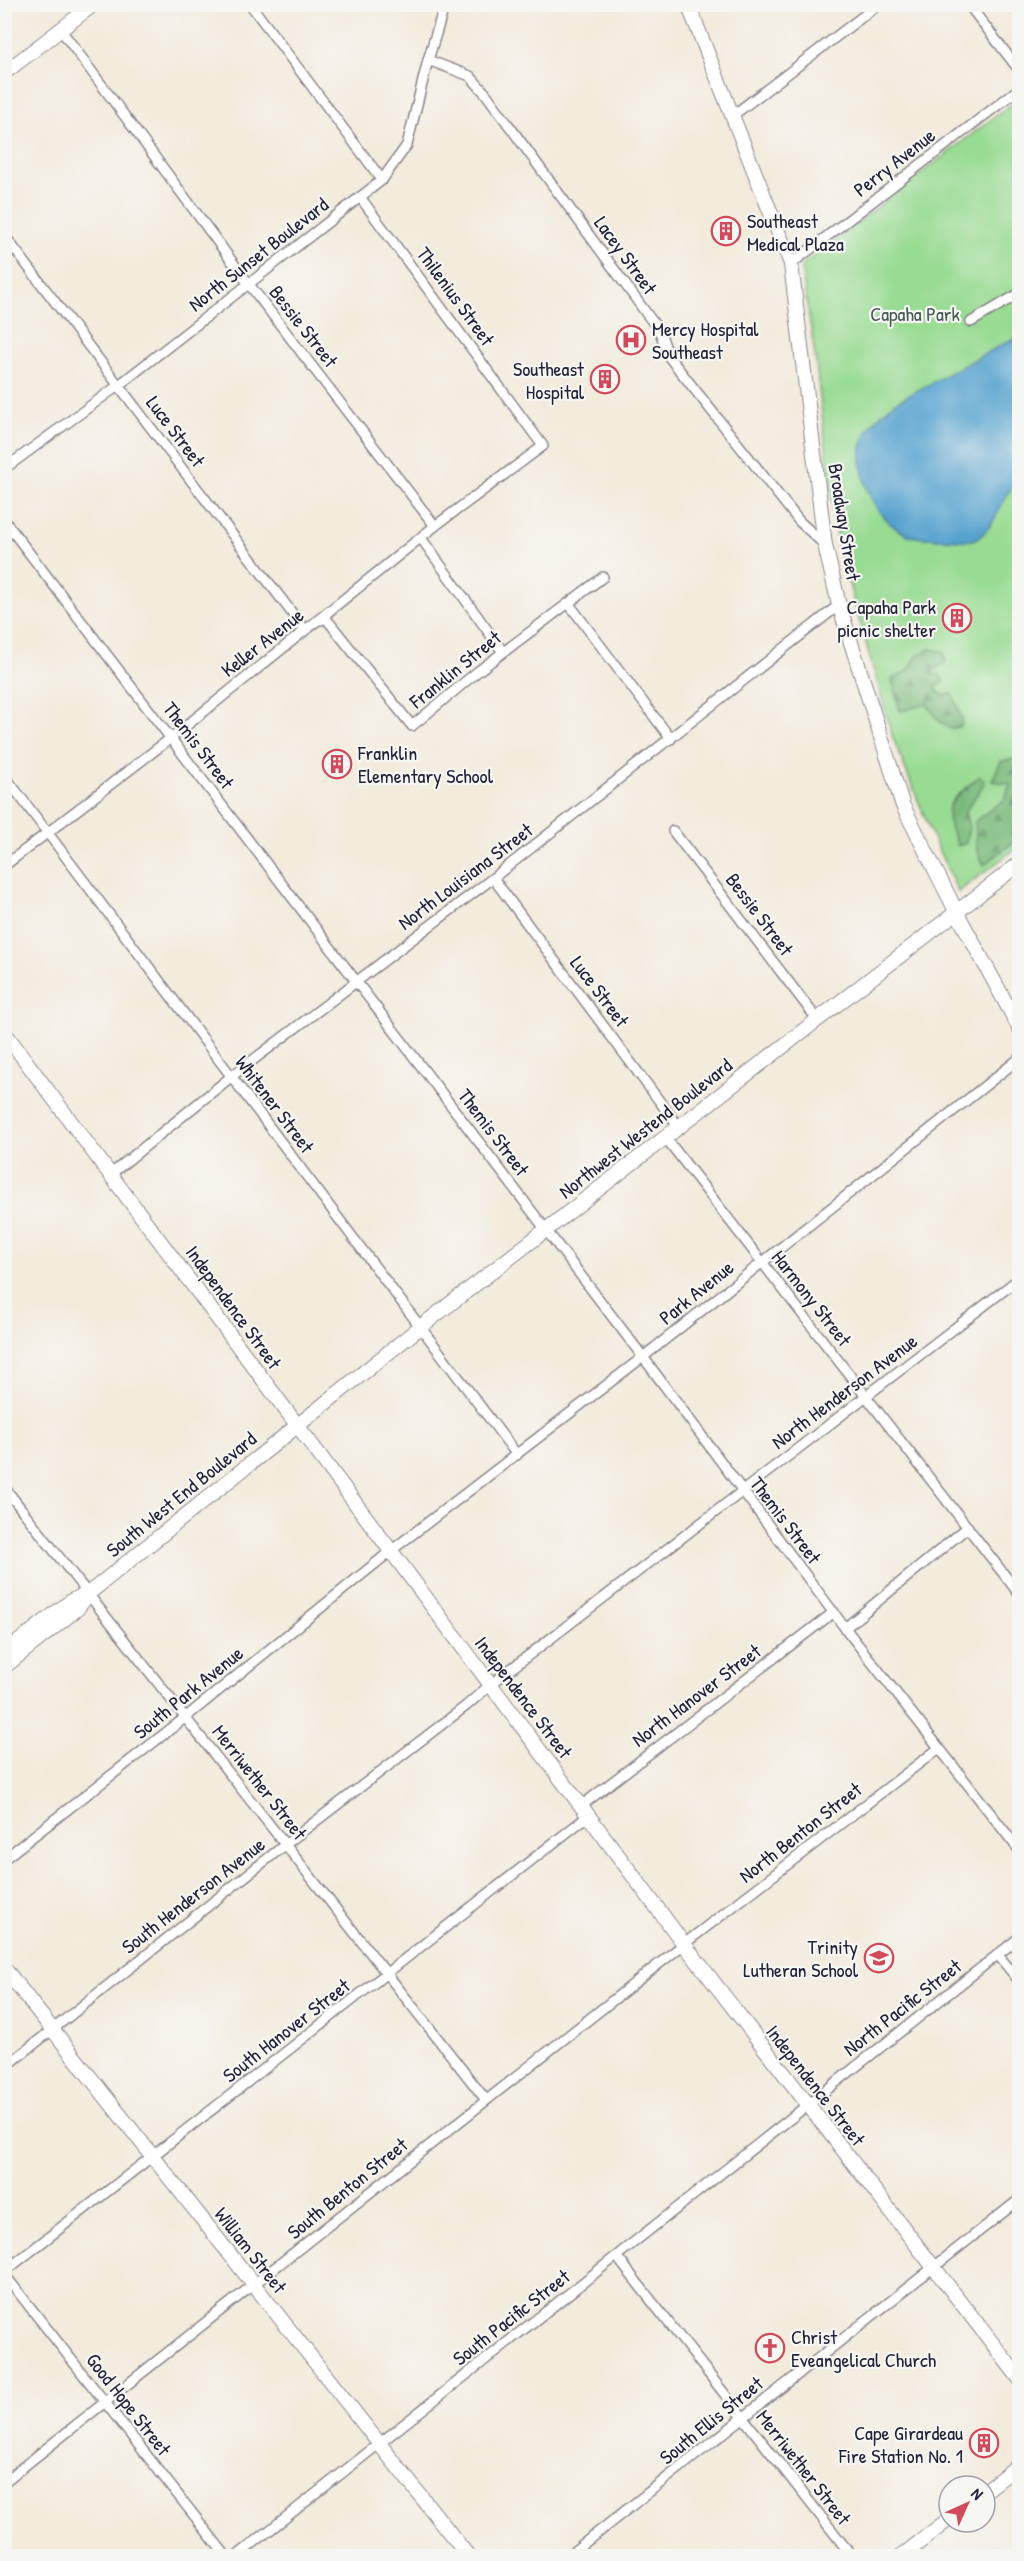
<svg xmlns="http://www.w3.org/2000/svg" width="1024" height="2561" font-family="'Patrick Hand',sans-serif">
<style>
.green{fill:#98db92;stroke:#5d7e66;stroke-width:1.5}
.forest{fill:url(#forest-firs);stroke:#4e6e5c;stroke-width:1.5}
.water{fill:#56a3cf;stroke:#3c6285;stroke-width:1.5}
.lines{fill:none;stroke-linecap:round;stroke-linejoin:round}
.street-casing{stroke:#8a868b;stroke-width:12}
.secondary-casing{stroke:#8a868b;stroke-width:16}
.street{stroke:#fff;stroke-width:9}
.secondary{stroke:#fff;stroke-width:14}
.labels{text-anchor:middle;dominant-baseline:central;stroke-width:4.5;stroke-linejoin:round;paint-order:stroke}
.street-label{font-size:20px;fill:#22223b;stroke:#f6f6f2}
.poi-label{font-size:20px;fill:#22223b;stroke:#f6f6f2;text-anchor:start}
.park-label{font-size:20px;fill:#455a55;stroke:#f6f6f2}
</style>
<defs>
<pattern id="forest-firs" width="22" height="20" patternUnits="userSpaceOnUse" patternTransform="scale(1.5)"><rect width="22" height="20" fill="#7abb7c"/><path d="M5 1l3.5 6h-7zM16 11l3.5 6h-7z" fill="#649867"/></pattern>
</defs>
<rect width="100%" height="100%" fill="#f6f6f2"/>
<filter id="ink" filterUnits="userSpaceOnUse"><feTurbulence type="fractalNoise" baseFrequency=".0167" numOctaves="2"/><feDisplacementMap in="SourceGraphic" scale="12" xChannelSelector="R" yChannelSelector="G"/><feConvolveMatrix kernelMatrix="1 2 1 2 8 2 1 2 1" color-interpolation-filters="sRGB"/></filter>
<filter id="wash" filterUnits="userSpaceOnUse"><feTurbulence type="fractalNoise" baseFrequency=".008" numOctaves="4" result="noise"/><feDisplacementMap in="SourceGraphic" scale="24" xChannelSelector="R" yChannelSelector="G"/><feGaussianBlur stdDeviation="1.35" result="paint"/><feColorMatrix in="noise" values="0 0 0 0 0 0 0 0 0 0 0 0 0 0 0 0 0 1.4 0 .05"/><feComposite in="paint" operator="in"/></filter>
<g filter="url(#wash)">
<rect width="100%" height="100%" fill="#f3ebdb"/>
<polygon class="green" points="1019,98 1019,846 958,892 934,840 893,738 837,542 815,355 801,266"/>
<g class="forest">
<polygon points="930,649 944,652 946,662 931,672 932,674 939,674 944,682 936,686 938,692 945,696 952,693 962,718 961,726 951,729 939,721 927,704 900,711 892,680 908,671 918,655"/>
<polygon points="1014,759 1019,760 1019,838 984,865 977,850 975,821 1005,799 1010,784 992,781 1001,761"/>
<path d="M980,776L985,782L965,812L969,827L966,843L958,846C939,805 948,803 980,776Z"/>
</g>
<path class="water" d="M1019,338V480C1001,494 995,535 972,540C964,541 953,539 944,539C933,538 918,539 908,535C883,524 868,499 863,474C861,463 859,448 864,438C870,424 882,413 894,403L1009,341Z"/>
</g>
<g filter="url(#ink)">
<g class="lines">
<g class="street-casing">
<g id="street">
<polyline points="250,4 382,180"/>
<polyline points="968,4 1020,71"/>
<polyline points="61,30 248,283 435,526"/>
<polyline points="428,60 470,76 486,94 660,332 669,357 799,521 825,545"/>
<polyline points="732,116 879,4"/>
<polyline points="4,235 305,630 309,628"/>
<polyline points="791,264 1020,88"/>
<polyline points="971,322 1020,293"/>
<polyline points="4,469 119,385 382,180 407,145 428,60 445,4"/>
<polyline points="4,520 643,1357 845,1628 1020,1851"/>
<polyline points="421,538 503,652"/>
<polyline points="569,604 671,739"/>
<polyline points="321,620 325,617 412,726 477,672 603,577"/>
<polyline points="4,775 517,1455"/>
<polyline points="673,831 817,1019"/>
<polyline points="4,866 171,738 435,526 543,446 360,197"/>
<polyline points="493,878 678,1126"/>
<polyline points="665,1137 1020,1595"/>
<polyline points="111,1174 232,1076 493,878 839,605"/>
<polyline points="4,1487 486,2100"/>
<polyline points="845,1628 968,1527"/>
<polyline points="581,1806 834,1612"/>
<polyline points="4,1859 186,1717 392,1550 643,1357 1020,1058"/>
<polyline points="998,1955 1020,1982"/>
<polyline points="4,2068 286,1844 466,1706 490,1685 1020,1278"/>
<polyline points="617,2257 852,2556"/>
<polyline points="4,2272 588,1816"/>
<polyline points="4,2274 226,2556"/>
<polyline points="4,2482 684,1944 938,1749"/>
<polyline points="237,2556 1020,1937"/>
<polyline points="568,2556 1020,2199"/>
</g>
</g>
<g class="secondary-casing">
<g id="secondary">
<polyline points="688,4 791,264 825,545 839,605 903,806 956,911 1020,1029"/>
<polyline points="4,73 94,4"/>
<polyline points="4,1032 684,1944 1020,2379"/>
<polyline points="4,1653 71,1601 87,1594"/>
<polyline points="4,1667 77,1609 89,1593 419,1328 1020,863"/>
<polyline points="4,1968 468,2556"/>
<polyline points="985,2491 1020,2464"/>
<polyline points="902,2556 949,2519"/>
</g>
</g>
<use href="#street" class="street"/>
<use href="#secondary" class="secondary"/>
</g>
</g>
<defs>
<g id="building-ring" transform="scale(1.5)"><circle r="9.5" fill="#f6f6f2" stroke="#d1495b" stroke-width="1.5"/><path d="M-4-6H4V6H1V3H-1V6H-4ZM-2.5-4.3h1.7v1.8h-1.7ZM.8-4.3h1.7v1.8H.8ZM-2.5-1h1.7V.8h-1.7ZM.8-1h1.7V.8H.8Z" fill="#d1495b"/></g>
<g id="hospital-ring" transform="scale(1.5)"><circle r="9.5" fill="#f6f6f2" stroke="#d1495b" stroke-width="1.5"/><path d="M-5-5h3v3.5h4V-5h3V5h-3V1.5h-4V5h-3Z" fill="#d1495b"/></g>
<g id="school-ring" transform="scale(1.5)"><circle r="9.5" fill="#f6f6f2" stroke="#d1495b" stroke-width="1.5"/><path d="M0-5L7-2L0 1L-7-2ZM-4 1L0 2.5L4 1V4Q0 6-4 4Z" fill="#d1495b"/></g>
<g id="church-ring" transform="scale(1.5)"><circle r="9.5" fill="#f6f6f2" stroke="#d1495b" stroke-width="1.5"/><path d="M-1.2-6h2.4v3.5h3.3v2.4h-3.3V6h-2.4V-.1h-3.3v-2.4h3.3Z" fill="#d1495b"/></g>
</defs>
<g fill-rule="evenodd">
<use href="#building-ring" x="726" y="231"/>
<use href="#hospital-ring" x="631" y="340"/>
<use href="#building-ring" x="605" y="379"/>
<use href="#building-ring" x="957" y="618"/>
<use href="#building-ring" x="337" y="764"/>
<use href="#school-ring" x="879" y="1958"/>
<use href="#church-ring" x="770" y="2348"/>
<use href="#building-ring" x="984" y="2443"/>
</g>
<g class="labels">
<g class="street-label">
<text transform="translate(894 162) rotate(-38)">Perry Avenue</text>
<text transform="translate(258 254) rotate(-38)">North Sunset Boulevard</text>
<text transform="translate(626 255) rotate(54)">Lacey Street</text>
<text transform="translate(456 296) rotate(54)">Thilenius Street</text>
<text transform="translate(304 326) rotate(52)">Bessie Street</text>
<text transform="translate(176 431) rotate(53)">Luce Street</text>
<text transform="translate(845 522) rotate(81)">Broadway Street</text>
<text transform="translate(262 642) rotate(-38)">Keller Avenue</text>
<text transform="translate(455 669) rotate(-39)">Franklin Street</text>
<text transform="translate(199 745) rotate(53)">Themis Street</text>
<text transform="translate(465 876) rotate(-37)">North Louisiana Street</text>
<text transform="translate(760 914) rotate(53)">Bessie Street</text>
<text transform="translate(600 991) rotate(53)">Luce Street</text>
<text transform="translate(275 1104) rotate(53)">Whitener Street</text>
<text transform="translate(645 1128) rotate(-38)">Northwest Westend Boulevard</text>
<text transform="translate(494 1132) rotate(53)">Themis Street</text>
<text transform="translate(696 1292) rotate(-39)">Park Avenue</text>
<text transform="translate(812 1298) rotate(52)">Harmony Street</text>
<text transform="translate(234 1307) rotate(54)">Independence Street</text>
<text transform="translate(844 1391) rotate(-37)">North Henderson Avenue</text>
<text transform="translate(181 1494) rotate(-39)">South West End Boulevard</text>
<text transform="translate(786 1520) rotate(53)">Themis Street</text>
<text transform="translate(188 1692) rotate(-39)">South Park Avenue</text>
<text transform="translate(696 1695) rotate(-37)">North Hanover Street</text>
<text transform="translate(524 1697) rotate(53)">Independence Street</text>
<text transform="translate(260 1782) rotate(52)">Merriwether Street</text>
<text transform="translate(800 1832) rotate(-38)">North Benton Street</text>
<text transform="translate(193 1895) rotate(-38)">South Henderson Avenue</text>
<text transform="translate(902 2007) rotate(-38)">North Pacific Street</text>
<text transform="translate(286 2030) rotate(-38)">South Hanover Street</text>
<text transform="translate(816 2085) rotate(52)">Independence Street</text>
<text transform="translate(347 2188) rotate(-39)">South Benton Street</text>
<text transform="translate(251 2250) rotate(52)">William Street</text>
<text transform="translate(511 2317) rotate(-38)">South Pacific Street</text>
<text transform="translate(129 2404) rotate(52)">Good Hope Street</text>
<text transform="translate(711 2420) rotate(-39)">South Ellis Street</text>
<text transform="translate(804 2467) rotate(52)">Merriwether Street</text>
</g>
<g class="poi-label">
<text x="747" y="220">Southeast<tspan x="747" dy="23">Medical Plaza</tspan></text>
<text x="652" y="328">Mercy Hospital<tspan x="652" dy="23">Southeast</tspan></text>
<text x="584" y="368" text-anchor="end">Southeast<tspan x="584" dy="23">Hospital</tspan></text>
<text x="936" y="606" text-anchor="end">Capaha Park<tspan x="936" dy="23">picnic shelter</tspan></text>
<text x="358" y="752">Franklin<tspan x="358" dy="23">Elementary School</tspan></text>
<text x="858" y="1946" text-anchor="end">Trinity<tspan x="858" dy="23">Lutheran School</tspan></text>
<text x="791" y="2336">Christ<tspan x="791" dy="23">Eveangelical Church</tspan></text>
<text x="963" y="2432" text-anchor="end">Cape Girardeau<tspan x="963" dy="23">Fire Station No. 1</tspan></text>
</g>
<g class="park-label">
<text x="915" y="313">Capaha Park</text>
</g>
</g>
<rect width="1024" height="2561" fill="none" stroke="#f6f6f2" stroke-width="24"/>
<g transform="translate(967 2504) rotate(45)"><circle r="28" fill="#f6f6f2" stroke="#a1a1a9" stroke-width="1.5"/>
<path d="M0-4.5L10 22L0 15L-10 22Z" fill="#d1495b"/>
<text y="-9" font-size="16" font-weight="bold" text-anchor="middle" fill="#22223b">N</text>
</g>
</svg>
